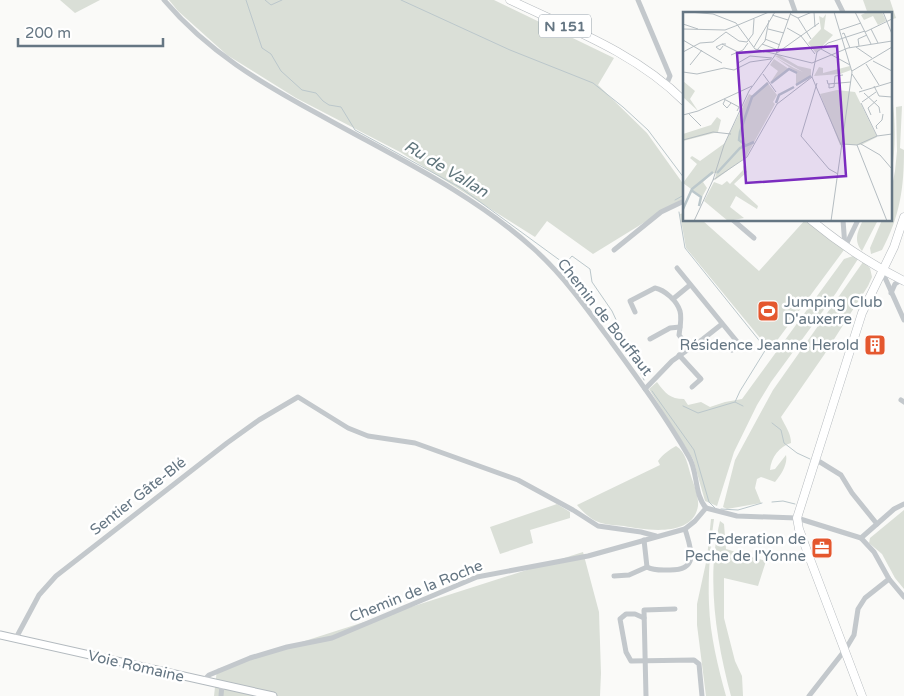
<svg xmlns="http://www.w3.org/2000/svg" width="904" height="696" font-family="'Varela Round',sans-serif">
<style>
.green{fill:#dadfd7}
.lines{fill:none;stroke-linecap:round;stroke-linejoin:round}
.stream{stroke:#bbc7cb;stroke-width:1}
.secondary-casing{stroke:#b3babf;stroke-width:9}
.primary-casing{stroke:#b5babe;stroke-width:9}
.minor{stroke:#c3c8cc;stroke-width:5}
.secondary{stroke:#fff;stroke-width:7}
.primary{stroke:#fff;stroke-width:8}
.labels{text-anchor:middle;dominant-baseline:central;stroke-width:5;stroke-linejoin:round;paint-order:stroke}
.shield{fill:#fff;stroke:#939fa8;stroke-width:1}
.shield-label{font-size:14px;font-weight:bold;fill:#657683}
.poi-label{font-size:15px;fill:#657683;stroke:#fff;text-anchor:end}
.street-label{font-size:15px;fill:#657683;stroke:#fff}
.water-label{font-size:16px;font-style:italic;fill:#60757c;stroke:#fff}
.inset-river{fill:none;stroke:#bbc7cb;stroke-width:2.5}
.inset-road{fill:none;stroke:#b5bdc2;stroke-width:1}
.view{fill:#7b2cbf;fill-opacity:0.15;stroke:#7b2cbf;stroke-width:2.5}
.inset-edge{fill:none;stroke:#657683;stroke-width:2.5}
</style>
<rect width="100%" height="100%" fill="#fafaf8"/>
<g class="green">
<polygon points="60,0 100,0 75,13"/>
<polygon points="169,0 494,0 614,58 598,85 647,133 684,185 684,198 593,254 547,221 535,237 400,152 296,98 227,55 178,11"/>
<polygon points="863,0 890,0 896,18 890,20 890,14 868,14"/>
<path d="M890,104H893C896,130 895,157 890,182Z"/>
<path d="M902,106L900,148L904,150C904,188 900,216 882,250L871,254L870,248L882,220H890V196L895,171L897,151L896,107Z"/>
<polygon points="684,213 684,220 702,220 759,271 805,220 844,250 770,350 686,248 680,214"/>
<path d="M863,220H878L862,251C853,240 858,231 863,220Z"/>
<path d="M853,256L858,259L836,293L771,382L757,405L734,452L717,506L705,501L693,459L649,389L657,382C665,393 670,399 684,399L688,405L701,402L710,407L725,402L742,399L844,259Z"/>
<path d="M863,262L870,268L872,277L868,286L824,355L781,417C785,426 791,433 791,443C780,446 771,457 770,470L775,469L786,455C788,464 781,475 775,482L761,477L757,479L755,488L761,503L727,509L723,507L735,460L773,390Z"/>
<path d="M676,446C686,452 688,466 691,476C694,485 699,497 698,506C693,538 645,530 624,526C616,525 608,525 601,523C591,520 583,512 577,505L660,465L658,461C663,454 669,450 676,446Z"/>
<polygon points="557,504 570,512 570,518 530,530 533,543 500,554 490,527"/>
<polygon points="904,510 904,589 895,578 882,554 869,543 870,538"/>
<path d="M711,519H714C710,547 708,576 709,604C710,635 718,667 726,696H706L697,625V604L707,558Z"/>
<path d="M720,521L724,524L726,549L766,561L758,586L724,578V618L735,661L742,676L743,696H731C716,640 706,578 720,521Z"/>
<polygon points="583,552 599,612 601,673 600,696 214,696 217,669"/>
</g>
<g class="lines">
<g class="stream">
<polyline points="246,0 262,48 271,54 281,71 302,90 316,93 323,101 329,105 341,107 355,130 461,188 565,264 572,256 590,269 592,282 612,311 644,380"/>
<polyline points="265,0 271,5 282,0"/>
<polyline points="401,0 510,50 593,83 623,107 648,130 684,178"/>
<polyline points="675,200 684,195"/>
<polyline points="679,212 685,248 766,349 740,391 735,402"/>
<polyline points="652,391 694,450 709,502 715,508"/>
<polyline points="683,406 698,413 735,402 743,406"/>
<polyline points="772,423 781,430 784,443 797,453 810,459"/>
<polyline points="772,502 783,501 795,504"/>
<polyline points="721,509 738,510 762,503"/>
</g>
<g class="secondary-casing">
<polyline id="secondary" points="0,635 273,696"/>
</g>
<g class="primary-casing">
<g id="primary">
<path d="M510,0C571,29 636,53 684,101"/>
<path d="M811,220C840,244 870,264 904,281"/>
<polyline points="862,696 810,559 799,529 797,518 862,313 894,247 904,217"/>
</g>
</g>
<g class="minor">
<path d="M164,0C208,52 261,83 320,115C393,156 471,192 534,249C564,276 588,310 612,343C639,380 666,417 689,457C698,472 694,494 706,508"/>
<polyline points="638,0 670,76 667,83"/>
<polyline points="791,0 796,14"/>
<polyline points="837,0 844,14"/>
<polyline points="733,220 754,238"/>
<polyline points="843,220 845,247"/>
<polyline points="845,247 858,220"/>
<polyline points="614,250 661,212 684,201"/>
<polyline points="677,268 739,344 732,350"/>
<polyline points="882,271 904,320"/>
<polyline points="891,293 895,284 901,280"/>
<polyline points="673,299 690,285"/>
<path d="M635,312L630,301L655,288C665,290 677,301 680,311C682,318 680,328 679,335L689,348"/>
<polyline points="650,339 670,328 680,327"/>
<polyline points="679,355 701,379 692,387"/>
<polyline points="645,389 672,361 703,339 722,324"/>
<polyline points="901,400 904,402"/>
<polyline points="820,462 841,475 852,493 877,524"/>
<polyline points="706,508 737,516 797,518 861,538 874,552 889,579 904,597"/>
<polyline points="861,538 894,509 904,504"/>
<path d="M644,540L647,567C654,571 662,570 670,570C700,570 691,549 685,529"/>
<polyline points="614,576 629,575 647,567"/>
<polyline points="644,618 635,614 626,614 620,619 626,652 631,661 694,660 699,664 702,696"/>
<polyline points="16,638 39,595 56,576 227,443 259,420 298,397 348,428 368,436 415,443 518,480 573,510 598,526 641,532 656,536"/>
<polyline points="203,681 209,675 250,658 287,647 332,638 477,577 588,556 685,529 695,521 706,508"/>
<polyline points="221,696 222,685"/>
<polyline points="646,696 644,610 675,609"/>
<polyline points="809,696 845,650 854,635 858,609 865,598 889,579"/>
</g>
<use href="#secondary" class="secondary"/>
<use href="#primary" class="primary"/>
</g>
<defs>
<g id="stadium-square" transform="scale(1.125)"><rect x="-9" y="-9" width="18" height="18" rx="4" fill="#e4572e" stroke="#fff"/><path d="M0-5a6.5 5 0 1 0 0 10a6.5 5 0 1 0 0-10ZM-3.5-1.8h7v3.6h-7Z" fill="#fff"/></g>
<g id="building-square" transform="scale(1.125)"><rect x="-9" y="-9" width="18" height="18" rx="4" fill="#e4572e" stroke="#fff"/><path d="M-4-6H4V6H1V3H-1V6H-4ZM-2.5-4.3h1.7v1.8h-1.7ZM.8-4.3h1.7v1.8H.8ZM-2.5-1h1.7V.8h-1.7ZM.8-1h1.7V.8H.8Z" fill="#fff"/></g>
<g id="office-square" transform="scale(1.125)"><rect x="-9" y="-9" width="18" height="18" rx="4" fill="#e4572e" stroke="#fff"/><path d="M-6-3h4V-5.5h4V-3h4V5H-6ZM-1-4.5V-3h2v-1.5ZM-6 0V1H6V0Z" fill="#fff"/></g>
</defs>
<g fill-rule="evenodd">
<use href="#stadium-square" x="768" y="311"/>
<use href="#building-square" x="875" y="345"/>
<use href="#office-square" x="822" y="548"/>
</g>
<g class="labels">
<rect class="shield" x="539" y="14.5" width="52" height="23" rx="4"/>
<g class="shield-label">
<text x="565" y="26">N 151</text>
</g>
<g class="poi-label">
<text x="784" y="302" text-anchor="start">Jumping Club<tspan x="784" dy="17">D'auxerre</tspan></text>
<text x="859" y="345">Résidence Jeanne Herold</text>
<text x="806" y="539">Federation de<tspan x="806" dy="17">Peche de l'Yonne</tspan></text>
</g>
<g class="street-label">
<text transform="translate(605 317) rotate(52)">Chemin de Bouffaut</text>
<text transform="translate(138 496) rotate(-38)">Sentier Gâte-Blé</text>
<text transform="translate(416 591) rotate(-22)">Chemin de la Roche</text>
<text transform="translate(136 666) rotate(13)">Voie Romaine</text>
</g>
<g class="water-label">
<text transform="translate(446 169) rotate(31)">Ru de Vallan</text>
</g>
</g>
<g transform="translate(683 12)">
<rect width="209" height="209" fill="#fafaf8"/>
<path d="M184,0H199L203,9L195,13L190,4L181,8L178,3ZM143,2L141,17L150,23L133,41L125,31L138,17L136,4L140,6ZM96,43L115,54L128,57V65L113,74V60L92,45L111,56L120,60L92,44ZM91,47L106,57L87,71L95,59L87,53ZM167,54L168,58L157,62L131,64L136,55L140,56V61ZM0,69L12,79L7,87L15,99L0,85ZM84,70L94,83L90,90L92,92L63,145L32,168L33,161H29L20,170L24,176L19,185L0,171L14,152L7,146L9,144L17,149L42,131L66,82L70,84ZM154,78L172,80L194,125L178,133H157L137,82ZM34,105L38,108L35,120L0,129V122L28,113ZM60,153L64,160L51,172L75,194L74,197L53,184L47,195L61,206L45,209L21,189L31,170L39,173L44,169L47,172L60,158Z" fill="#dadfd7"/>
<path class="inset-river" d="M88,71L106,57L114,61M113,73L128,64M93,91L96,83L111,75M59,135L61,132L56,128L57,120L69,85L85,71M34,161L57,136L71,130M8,178L18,185L16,194M0,197L9,177L30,160"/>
<path class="inset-road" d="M6,0L30,2L53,11L72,37L129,51L165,36L209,29M131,0L132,15M172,0L188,32M200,0L209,22M107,2L115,6L128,27M89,3L105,8M115,6L129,0M0,12L15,17M55,13L86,0M104,16L118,24L132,42M0,17L42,18L55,13M85,17L101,21M188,17L195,31M157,18L178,11M43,20L56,29L64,30L70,22L71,7M182,20L209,7M159,22L161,21L167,36M82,27L97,33M0,28L39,51M39,32L33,35L37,38L40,34M43,32H39L55,40M79,32L95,38M176,34L175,27L184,23M71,35L92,0M173,35L189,46M138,37L167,53M74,38L82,29L86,8M0,40L17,31L30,30L43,20M94,41L136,11M48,43L60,38L65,31M190,49L209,59M55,51L67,44L89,46M183,52L196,73M7,53L19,38M169,59L209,35M0,60L14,62L41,56L51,58L67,50L88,47M80,62L93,80M169,62L179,77M129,65L134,40L145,31L182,19M129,65L159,135M144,68L145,72L168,70M134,71L118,124L146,157L155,162M146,72V76L151,75L152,64L160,63M191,74L196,84L209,85M176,80L209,70M181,81L196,95L197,101M41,87L56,95L54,99M42,88L40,92L44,96L48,91M179,90L193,80M178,91L194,124M6,102L18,114M0,103L15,99L69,74M188,103L185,96L194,88M194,117L193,114L199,108L200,102M0,128L30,120L48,122M160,132L174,133L194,124L209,122M178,132L197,143L209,157M174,133L204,209M30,168L64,145L94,92L129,65M11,209L30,168L41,133L66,79L93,42L108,0M148,209L169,60L151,0"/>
<path class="view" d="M154,34L163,164L63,171L54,41Z"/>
<rect width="209" height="209" class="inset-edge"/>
</g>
<path d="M18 38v8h145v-8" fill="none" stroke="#657683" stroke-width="2.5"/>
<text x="25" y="38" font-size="15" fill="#657683" stroke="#ffffff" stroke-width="4" paint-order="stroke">200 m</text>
</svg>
